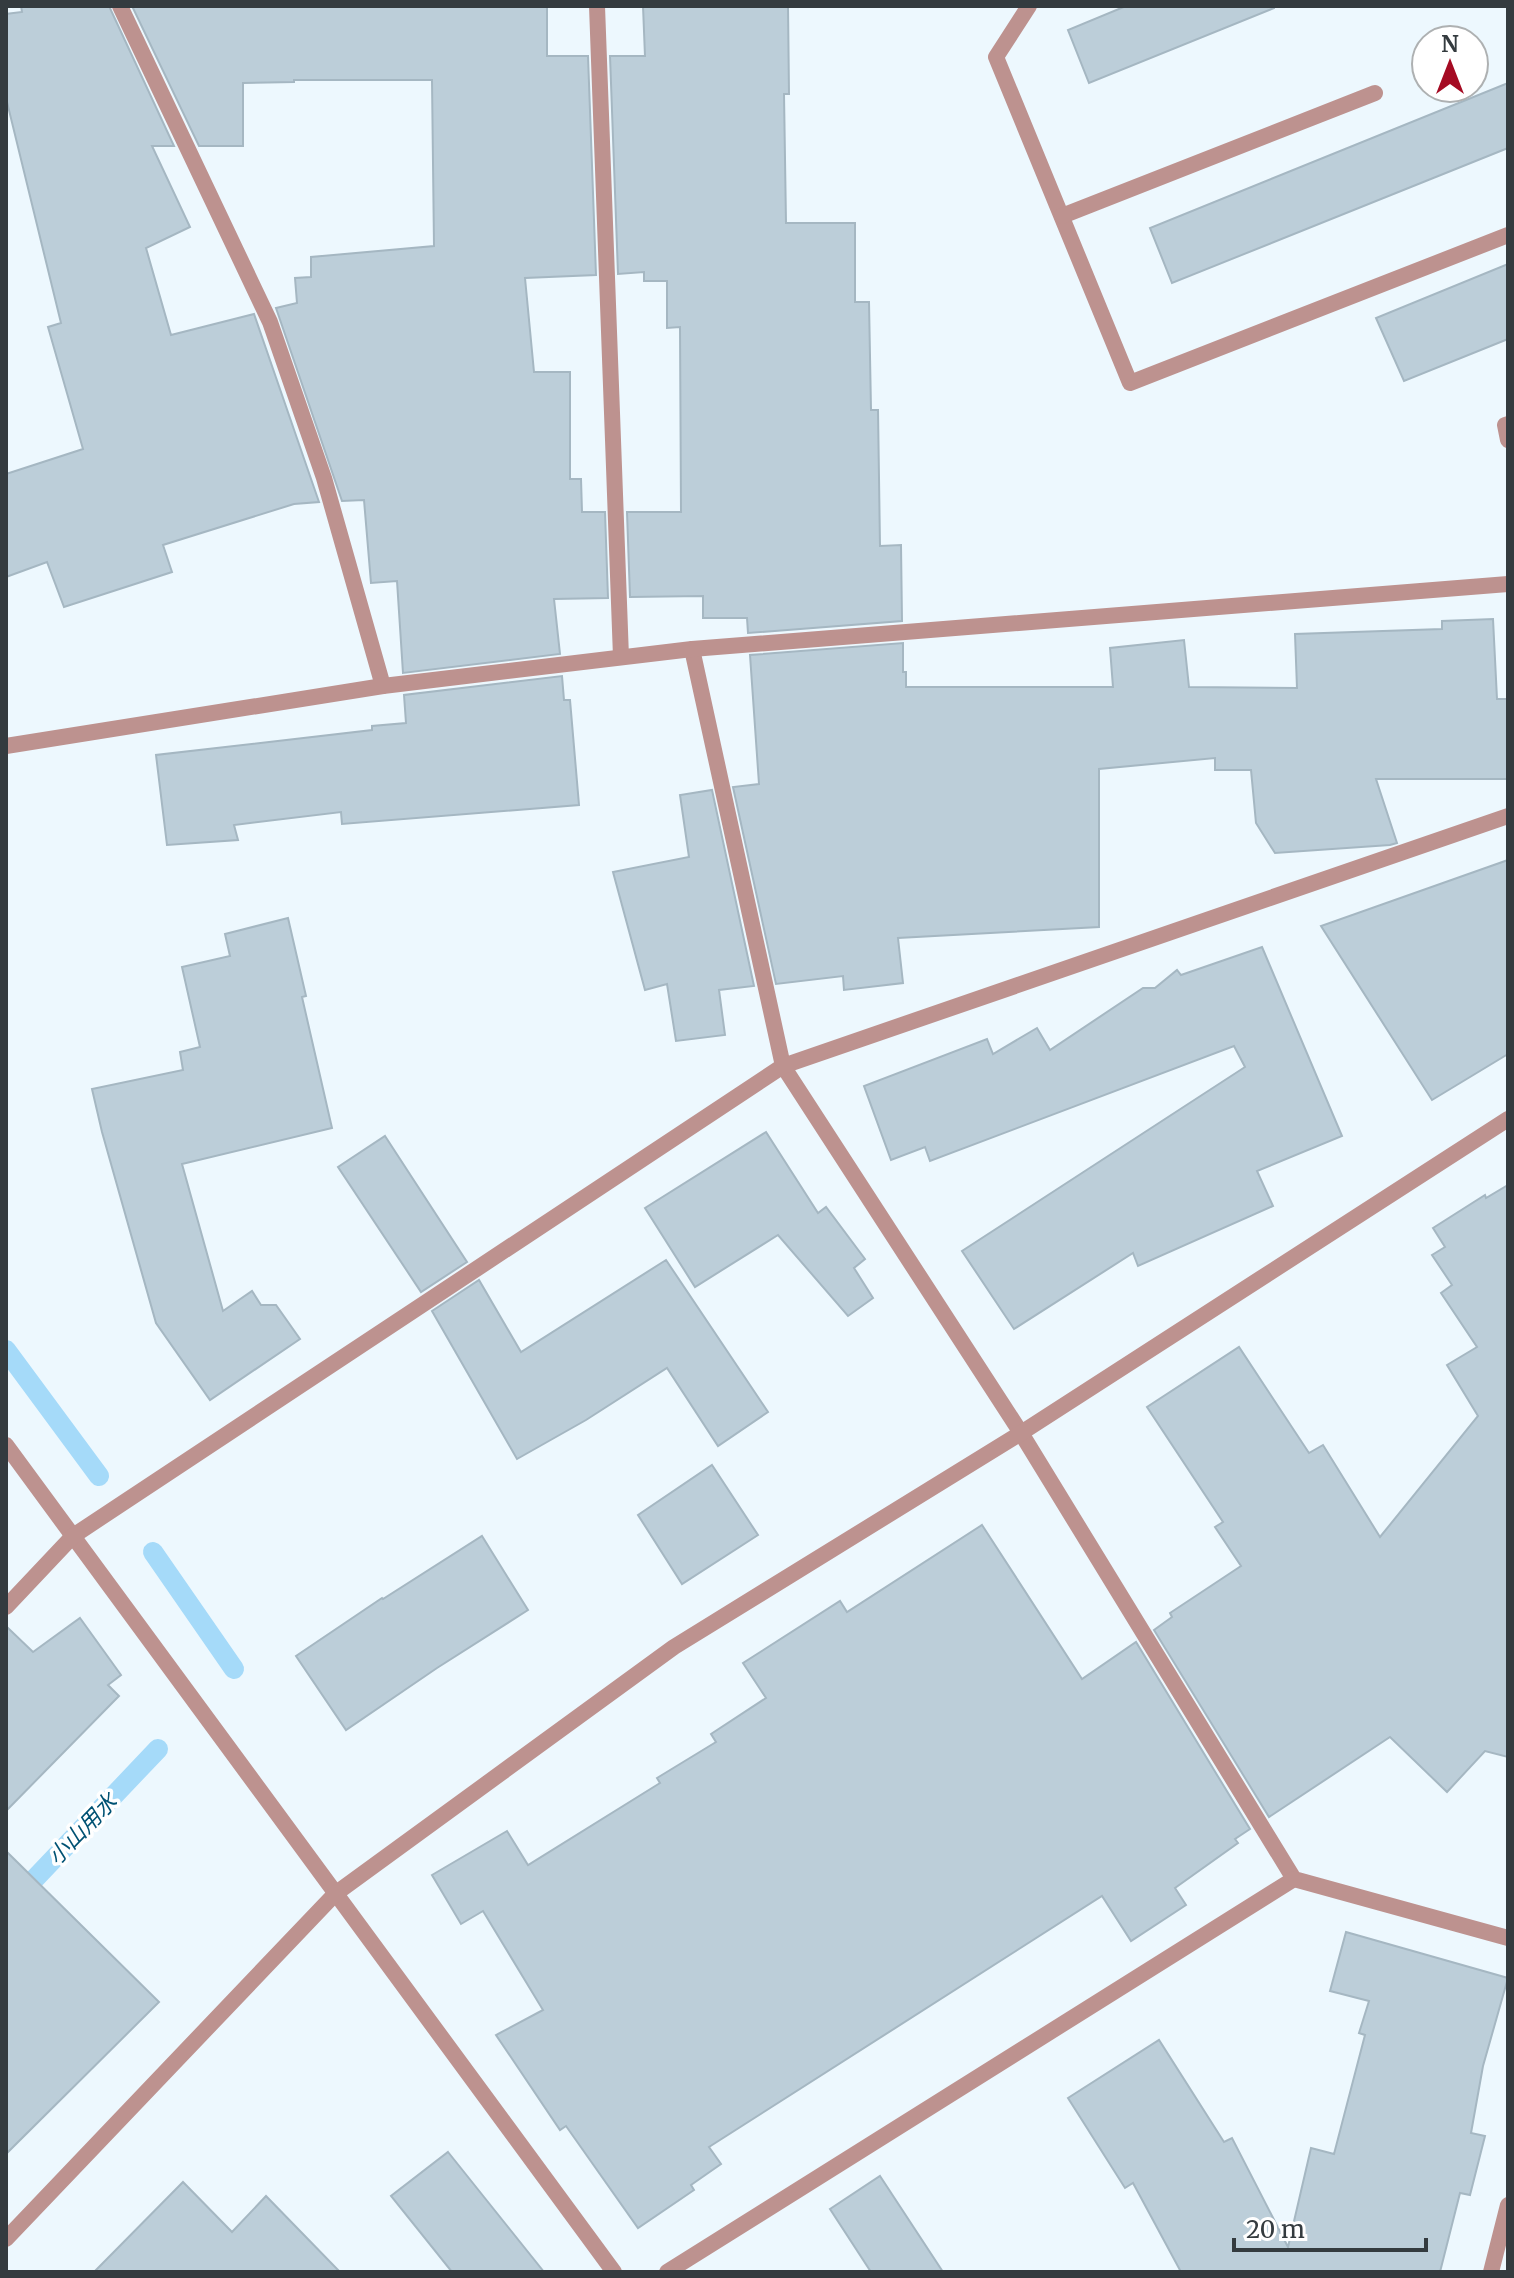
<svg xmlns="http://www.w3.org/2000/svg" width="1514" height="2278" font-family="Merriweather,'Noto Sans JP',serif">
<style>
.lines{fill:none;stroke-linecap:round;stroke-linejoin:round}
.stream{stroke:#a5daf9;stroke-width:20}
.building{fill:#bcced9;stroke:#a5b7c2;stroke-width:2}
.service{stroke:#bd928f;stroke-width:16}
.minor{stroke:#bd928f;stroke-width:16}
.labels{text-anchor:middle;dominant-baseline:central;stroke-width:7;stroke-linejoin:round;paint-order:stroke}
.water-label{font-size:22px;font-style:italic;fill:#005273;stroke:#fff}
</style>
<rect width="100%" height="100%" fill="#edf8fe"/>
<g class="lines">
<g class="stream">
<polyline points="6,1350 99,1476"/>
<polyline points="153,1552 234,1669"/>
<polyline points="6,1909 158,1749"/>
</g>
</g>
<g class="building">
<polygon points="21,6 109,6 174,146 152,146 190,227 146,248 171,335 254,314 319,502 294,504 163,545 172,572 64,607 47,562 6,577 6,474 83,449 48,327 61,323 6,98 6,14 22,12"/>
<polygon points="132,6 547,6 547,56 588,56 596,275 525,278 534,372 570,372 570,479 581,479 582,512 605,512 608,598 554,599 560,654 403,673 397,581 371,583 364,500 342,501 276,308 297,303 295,278 311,277 311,257 434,246 432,80 294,80 294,82 243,83 243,146 199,146"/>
<polygon points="643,6 788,6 789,94 784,94 786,223 855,223 855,302 869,302 871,410 878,410 880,546 901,545 902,621 748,633 747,618 703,618 703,596 630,597 627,512 681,512 680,327 667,328 667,281 644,281 644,272 618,274 610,56 645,56"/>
<polygon points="1126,6 1274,6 1274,8 1089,83 1068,30"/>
<polygon points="1508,83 1508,148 1172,283 1150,228"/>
<polygon points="1508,264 1508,339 1404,381 1376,318"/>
<polygon points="1493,619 1497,699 1508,699 1508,779 1376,779 1397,843 1390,845 1275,853 1256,823 1251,770 1215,770 1215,758 1099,769 1099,927 898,938 903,983 844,990 843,976 776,984 733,787 759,784 750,655 903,643 903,672 906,672 906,687 1113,687 1110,648 1184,640 1189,687 1297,688 1295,634 1442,629 1442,621"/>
<polygon points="562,676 564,700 570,700 579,805 342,824 341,812 234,825 238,840 167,845 156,755 372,730 372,726 406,723 404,695"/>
<polygon points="712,790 754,986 719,990 725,1035 676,1041 667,984 645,990 613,872 689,857 680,795"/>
<polygon points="1508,860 1508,1054 1432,1100 1321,926"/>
<polygon points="288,918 306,996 302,997 332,1128 182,1164 223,1311 252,1291 261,1305 276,1305 300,1339 210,1400 156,1323 102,1132 92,1089 183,1070 180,1052 200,1047 182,967 230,956 225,934"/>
<polygon points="1262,947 1342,1136 1257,1171 1273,1206 1138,1266 1133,1253 1014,1329 962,1251 1245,1067 1234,1046 930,1161 925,1147 891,1160 864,1086 987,1039 993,1054 1037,1028 1050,1050 1143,988 1155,988 1177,970 1181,975"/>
<polygon points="766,1132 818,1213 826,1207 865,1259 854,1268 873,1298 848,1316 778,1235 695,1287 645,1208"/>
<polygon points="385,1136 467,1262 421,1292 338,1167"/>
<polygon points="1508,1185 1508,1757 1485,1751 1447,1792 1390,1737 1269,1817 1154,1630 1172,1617 1170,1613 1241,1566 1215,1527 1223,1522 1147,1407 1239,1347 1309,1453 1323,1445 1380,1537 1478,1416 1447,1365 1477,1347 1441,1293 1452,1285 1432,1255 1445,1247 1433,1228 1485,1195 1486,1198"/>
<polygon points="666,1260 768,1412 718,1446 667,1368 586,1420 517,1459 432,1311 479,1280 521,1352"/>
<polygon points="712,1465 758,1535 682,1584 638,1515"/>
<polygon points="982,1525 1082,1679 1136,1642 1250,1829 1235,1839 1238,1843 1175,1888 1186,1905 1131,1941 1102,1896 709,2147 721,2164 691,2185 694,2190 638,2228 566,2126 560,2130 496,2035 543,2010 483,1911 461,1924 432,1875 507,1831 528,1865 660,1783 657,1778 716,1742 711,1734 766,1698 743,1663 840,1601 847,1612"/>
<polygon points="482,1536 528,1610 437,1668 346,1730 296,1656 382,1598 383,1599"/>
<polygon points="80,1618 121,1675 108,1685 119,1696 6,1811 6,1626 33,1652"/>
<polygon points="6,1851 159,2002 6,2154"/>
<polygon points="1346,1932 1508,1978 1483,2066 1471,2133 1485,2136 1470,2195 1460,2193 1440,2272 1181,2272 1133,2183 1125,2188 1068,2098 1159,2040 1224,2142 1232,2138 1288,2247 1311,2148 1334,2154 1365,2035 1359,2033 1369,2001 1330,1991"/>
<polygon points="448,2152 544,2272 452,2272 391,2196"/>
<polygon points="880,2176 943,2272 871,2272 830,2209"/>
<polygon points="183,2182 232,2232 266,2196 340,2272 94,2272"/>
</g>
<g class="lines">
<g class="service">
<polyline points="1029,6 996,57 1130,383 1508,235"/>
<polyline points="1062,216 1375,93"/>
<polyline points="1508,424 1505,425 1508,440"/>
</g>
<g class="minor">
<polyline points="120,6 270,322 324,478 383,686"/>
<polyline points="597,6 621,657"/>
<polyline points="692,649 783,1066 1021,1433 1294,1879 1508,1938"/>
<polyline points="6,746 383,686 692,649 1508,584"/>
<polyline points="6,1445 614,2272"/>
<polyline points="6,1607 73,1536 783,1066 1508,816"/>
<polyline points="6,2239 335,1894 674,1647 1021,1433 1508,1119"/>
<polyline points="667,2272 1294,1879"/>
<polyline points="1491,2272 1508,2205"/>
</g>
</g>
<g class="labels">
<g class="water-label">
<text transform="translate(82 1829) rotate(-46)">小山用水</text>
</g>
</g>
<rect width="1514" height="2278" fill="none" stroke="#343b3f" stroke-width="16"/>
<g transform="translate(1450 64)"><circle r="38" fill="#ffffff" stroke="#aeb1b2" stroke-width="2"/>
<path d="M0-6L14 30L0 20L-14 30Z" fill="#a50b23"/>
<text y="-12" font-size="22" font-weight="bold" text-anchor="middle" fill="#343b3f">N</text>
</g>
<path d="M1234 2238v12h192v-12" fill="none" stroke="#343b3f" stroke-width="4"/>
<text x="1246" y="2238" font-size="24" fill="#343b3f" stroke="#ffffff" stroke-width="6" paint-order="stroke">20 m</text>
</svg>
